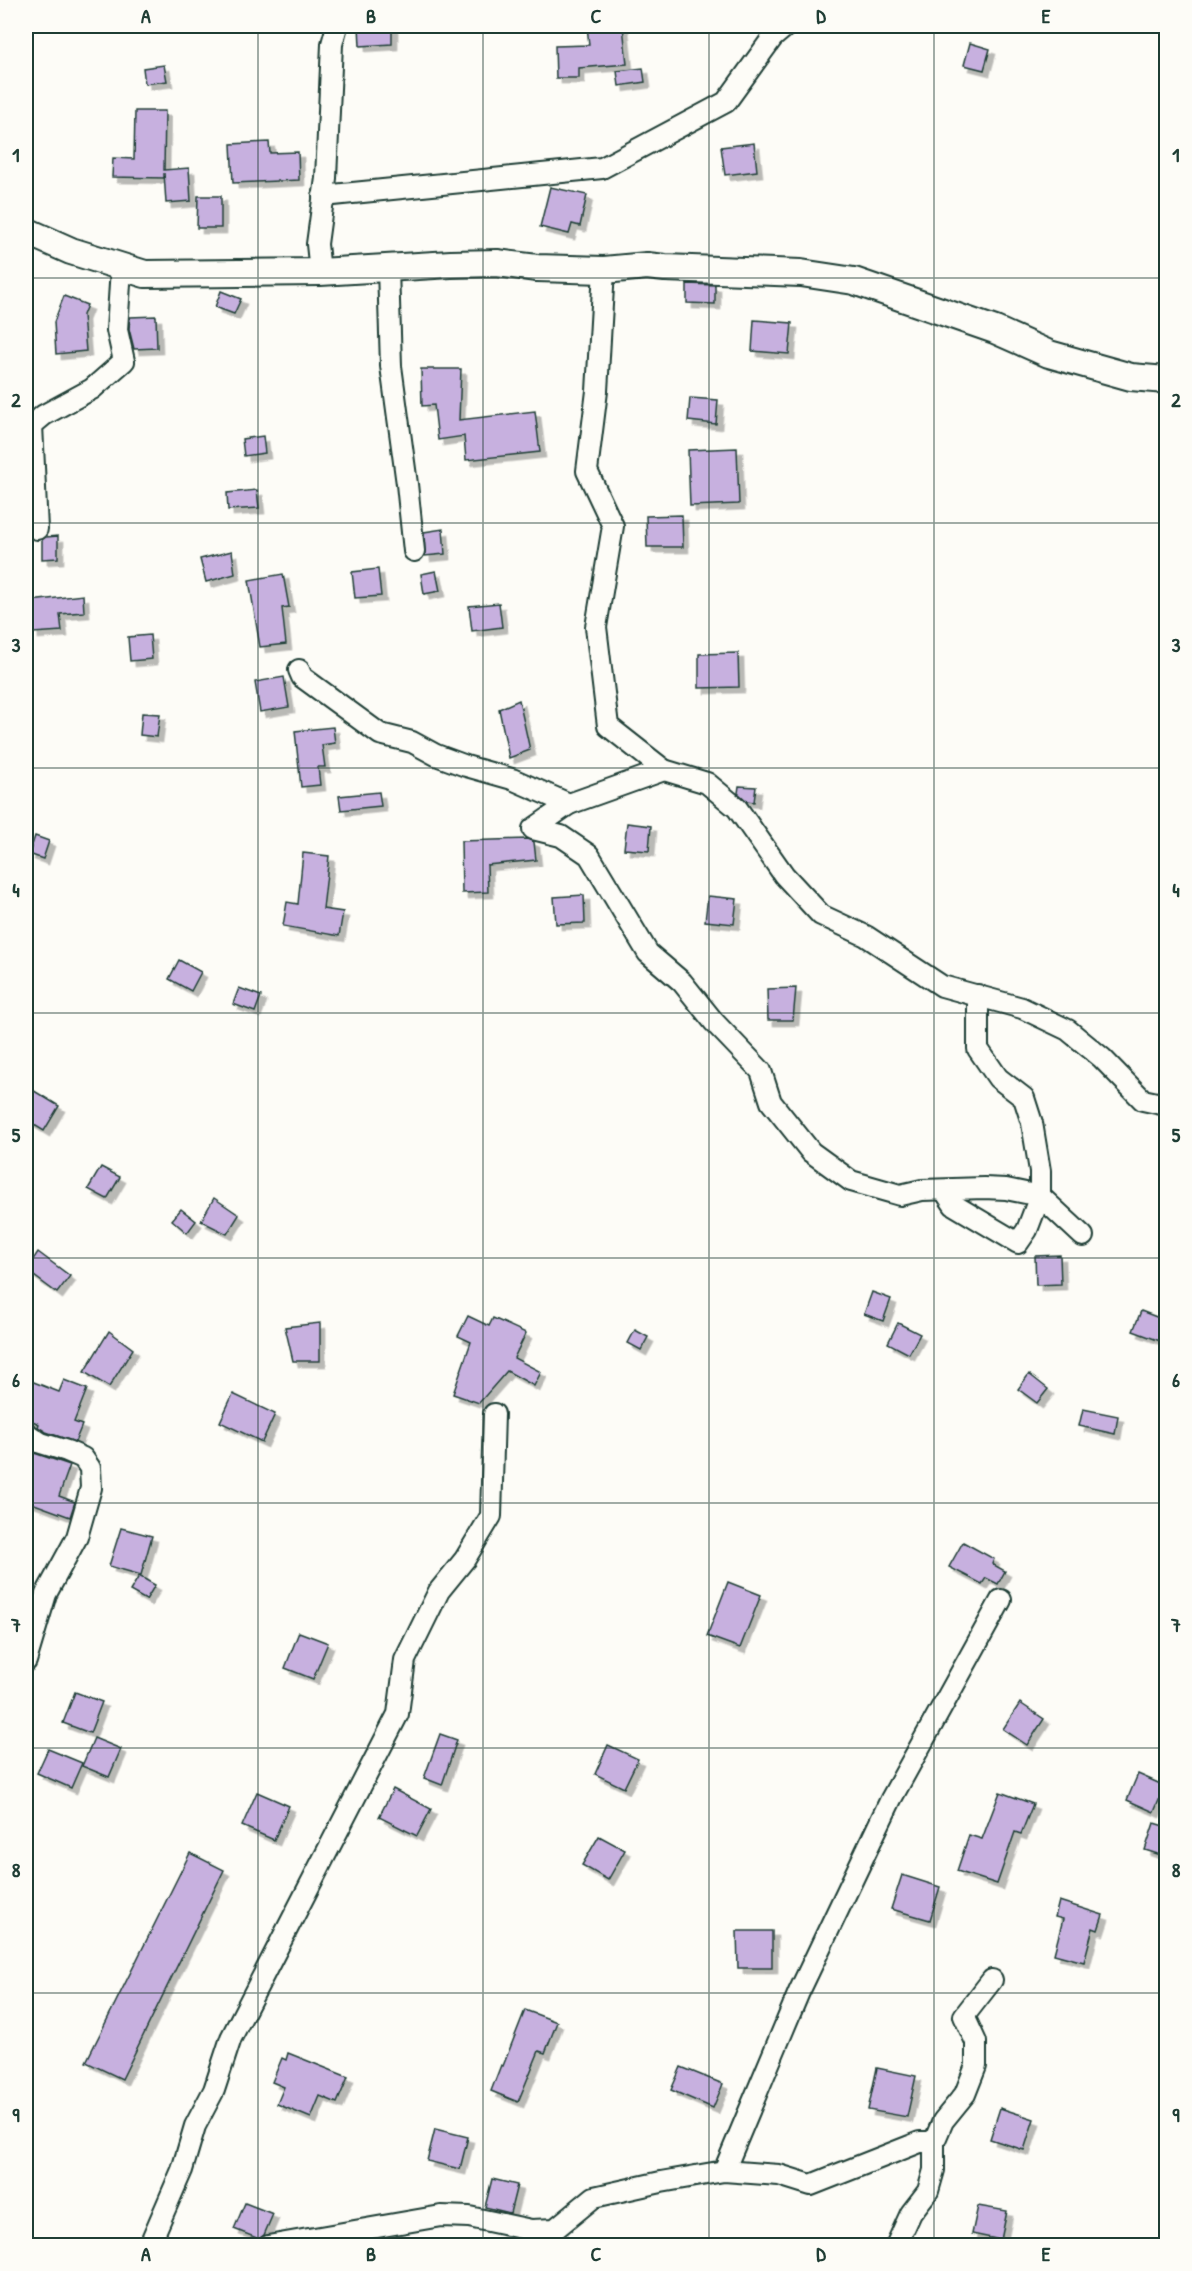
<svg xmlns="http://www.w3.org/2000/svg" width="1192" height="2271" font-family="'Patrick Hand',sans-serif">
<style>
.building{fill:#c7b0df;stroke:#1f3d34;stroke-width:1.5;filter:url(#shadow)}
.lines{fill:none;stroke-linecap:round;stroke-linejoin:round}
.minor-casing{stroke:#1f3d34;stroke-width:24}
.tertiary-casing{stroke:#1f3d34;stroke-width:30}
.minor{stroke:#fdfcf7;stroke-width:20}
.tertiary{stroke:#fdfcf7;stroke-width:26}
.grid{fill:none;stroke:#1f3d34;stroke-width:1.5;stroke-opacity:0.55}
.neatline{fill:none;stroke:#1f3d34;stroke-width:2}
.grid-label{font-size:20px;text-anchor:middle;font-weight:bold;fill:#1f3d34}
</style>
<defs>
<filter id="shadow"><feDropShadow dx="5.5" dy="5.5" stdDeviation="0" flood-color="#0004"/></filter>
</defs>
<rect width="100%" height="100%" fill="#fdfcf7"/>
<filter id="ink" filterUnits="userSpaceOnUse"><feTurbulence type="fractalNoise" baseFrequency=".0167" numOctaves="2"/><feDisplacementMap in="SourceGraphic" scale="12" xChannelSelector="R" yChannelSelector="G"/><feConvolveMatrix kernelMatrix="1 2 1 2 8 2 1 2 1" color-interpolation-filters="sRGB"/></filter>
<g filter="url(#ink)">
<g class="building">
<polygon points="359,26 392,26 392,44 360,46"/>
<polygon points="587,26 623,26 627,64 579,68 579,78 556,78 555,46 589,45"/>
<polygon points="970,43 990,49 984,70 964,65"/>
<polygon points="164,65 167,81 145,84 143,68"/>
<polygon points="643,68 645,82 619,86 617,71"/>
<polygon points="135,111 165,111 164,170 189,168 191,201 166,203 164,173 164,178 112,177 113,158 134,159"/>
<polygon points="269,142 270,153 298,152 299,180 233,183 231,144"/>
<polygon points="754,143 757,171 725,175 721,147"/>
<polygon points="550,187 587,195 580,226 572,224 569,234 540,227"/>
<polygon points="198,196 221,196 221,228 197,228"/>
<polygon points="687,284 715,285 715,304 687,303"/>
<polygon points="221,291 241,299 234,314 215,307"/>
<polygon points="64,296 87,305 83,315 86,351 56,354 54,322"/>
<polygon points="156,316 157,348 134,349 129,329 130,317"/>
<polygon points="754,320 792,323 789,354 752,351"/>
<polygon points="421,369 461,369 459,420 535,411 540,452 466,460 464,436 438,440 434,405 422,406"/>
<polygon points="690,398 718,400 716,424 688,421"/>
<polygon points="263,436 265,453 244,456 242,439"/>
<polygon points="737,448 739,504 690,506 688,450"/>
<polygon points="257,490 259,508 228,510 227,493"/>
<polygon points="682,515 683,547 647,547 646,516"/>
<polygon points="443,529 445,554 425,556 424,532"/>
<polygon points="58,536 58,558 42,559 42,540 46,537"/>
<polygon points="232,551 235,574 206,582 200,559"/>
<polygon points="378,569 381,596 355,598 352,572"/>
<polygon points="436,571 440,591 424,594 421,574"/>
<polygon points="283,574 289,607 282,608 286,644 260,647 249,580"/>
<polygon points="83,595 84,612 60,614 62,631 33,633 31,601"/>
<polygon points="499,603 502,627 472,631 469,606"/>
<polygon points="150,635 152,659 130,661 128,637"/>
<polygon points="738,653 739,687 699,688 699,654"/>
<polygon points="284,677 289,707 260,712 255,682"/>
<polygon points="519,700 530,750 509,758 499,709"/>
<polygon points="142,713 160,714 157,737 140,735"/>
<polygon points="333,727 335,743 322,745 325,767 318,767 320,785 301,787 295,731"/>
<polygon points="739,786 756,787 754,802 747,801 738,793"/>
<polygon points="379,792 381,806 341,810 339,796"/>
<polygon points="627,823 651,826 649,851 624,849"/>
<polygon points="35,836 49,841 43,859 29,854"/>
<polygon points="527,839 534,842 536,860 487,865 488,892 462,893 461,841"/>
<polygon points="303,853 329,856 323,909 343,912 339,936 283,926 287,902 298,904"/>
<polygon points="584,895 585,923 556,924 554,897"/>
<polygon points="708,896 737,899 734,924 705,921"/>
<polygon points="179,960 201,972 191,991 169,979"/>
<polygon points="239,988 261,996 255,1012 233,1004"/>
<polygon points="796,988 793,1020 768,1020 767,989"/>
<polygon points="26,1086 59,1106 44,1131 26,1120"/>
<polygon points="101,1167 120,1177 107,1199 88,1189"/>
<polygon points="214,1198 239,1215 227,1234 201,1221"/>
<polygon points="181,1209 196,1221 187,1233 172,1220"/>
<polygon points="38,1252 70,1276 57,1293 26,1270"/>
<polygon points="1060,1255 1061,1284 1036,1285 1035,1256"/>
<polygon points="872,1292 891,1299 883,1321 864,1314"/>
<polygon points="1141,1311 1167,1321 1160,1341 1133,1331"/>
<polygon points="468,1316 489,1326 493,1318 526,1333 514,1358 541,1372 534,1386 507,1371 479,1403 453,1394 471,1342 458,1336"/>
<polygon points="320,1323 320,1361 293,1361 285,1327"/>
<polygon points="898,1323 920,1334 909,1354 888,1343"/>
<polygon points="635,1330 648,1337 641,1350 628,1343"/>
<polygon points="109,1331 133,1349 109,1387 84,1372"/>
<polygon points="1029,1374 1048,1389 1037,1403 1018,1389"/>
<polygon points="26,1379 59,1392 64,1380 87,1389 74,1422 82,1425 75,1442 46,1432 38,1427 39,1424 26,1418"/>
<polygon points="233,1394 275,1414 262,1442 220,1422"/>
<polygon points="1083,1409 1118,1416 1115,1434 1079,1426"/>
<polygon points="34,1453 70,1465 59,1496 75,1502 70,1517 26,1501 26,1476"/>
<polygon points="121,1528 152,1536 141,1575 109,1566"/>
<polygon points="963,1542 994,1559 992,1564 1005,1571 998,1584 986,1578 982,1584 949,1567"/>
<polygon points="139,1576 155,1585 146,1600 130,1591"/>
<polygon points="728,1582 761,1595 740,1648 707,1636"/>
<polygon points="299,1632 328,1643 313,1679 285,1668"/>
<polygon points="75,1692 102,1702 90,1733 63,1723"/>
<polygon points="1020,1703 1044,1719 1027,1745 1003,1729"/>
<polygon points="440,1734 457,1740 442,1785 424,1778"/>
<polygon points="94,1738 121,1749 109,1777 82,1766"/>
<polygon points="608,1745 638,1759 624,1788 595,1774"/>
<polygon points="48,1749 82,1763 71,1788 37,1773"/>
<polygon points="1138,1774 1165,1786 1154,1812 1127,1800"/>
<polygon points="393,1789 431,1809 417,1836 379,1817"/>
<polygon points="257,1792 289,1806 274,1840 242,1826"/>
<polygon points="1000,1792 1033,1804 1021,1834 1015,1832 997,1884 957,1871 969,1835 982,1839"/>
<polygon points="1154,1823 1167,1827 1167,1857 1145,1850"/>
<polygon points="599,1836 625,1850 608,1880 582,1865"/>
<polygon points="190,1853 224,1870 122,2079 86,2062"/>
<polygon points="902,1875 940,1887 930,1920 891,1909"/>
<polygon points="1059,1901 1103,1915 1098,1930 1093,1928 1084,1962 1054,1954 1063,1919 1055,1917"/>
<polygon points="737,1931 772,1931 772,1968 738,1968"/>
<polygon points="525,2010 557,2022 545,2053 539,2051 518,2102 491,2091 501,2065 503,2066"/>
<polygon points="288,2053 348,2077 337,2103 320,2096 311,2118 277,2104 284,2087 272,2082 282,2058 286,2060"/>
<polygon points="681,2067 723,2084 713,2108 671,2090"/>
<polygon points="877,2068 916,2076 907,2117 868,2110"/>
<polygon points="1000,2108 1034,2119 1024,2150 990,2139"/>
<polygon points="435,2129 468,2137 460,2169 427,2161"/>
<polygon points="492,2179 517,2185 510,2213 485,2207"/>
<polygon points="245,2203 273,2214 264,2235 259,2239 234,2229"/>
<polygon points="978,2206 1007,2211 1001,2240 972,2234"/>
</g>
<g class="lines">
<g class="minor-casing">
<g id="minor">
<polyline points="323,196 602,168 726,102 773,37 786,26"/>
<polyline points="388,268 391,366 407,484 414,551"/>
<polyline points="604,270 597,391 587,471 613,526 596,627 608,726 664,770"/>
<polyline points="320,272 317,244 326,178 332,44 337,26"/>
<polyline points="32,425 37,529"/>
<polyline points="26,430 44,415 92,389 124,361 117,330 121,268"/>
<polyline points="299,670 302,677 380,734 412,742 436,755 466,766 512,779 569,804 664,770 707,783 737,808 784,875 821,915 866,936 942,986 1022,1008 1068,1030 1102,1058 1143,1100 1166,1105"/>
<polyline points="569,804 533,829 561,836 589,855 648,953 682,982 714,1022 761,1071 771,1102 811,1152 851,1181 900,1195 922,1190 984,1188 1006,1189 1040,1196 1083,1236"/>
<polyline points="944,1190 954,1205 1018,1243 1027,1230 1040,1196 1040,1171 1032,1123 1024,1098 998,1078 978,1049 978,995"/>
<polyline points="26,1433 41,1443 67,1451 83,1458 90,1468 91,1488 77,1537 46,1594 26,1661"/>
<polyline points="724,2171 799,1992 891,1799 1001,1600"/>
<polyline points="149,2246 182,2170 195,2126 214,2090 231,2038 398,1714 405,1660 439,1591 465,1559 491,1516 494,1414"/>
<polyline points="268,2246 441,2216 469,2217 531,2230 555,2229 594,2197 661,2182 724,2171 779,2175 811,2185 920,2142 934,2142"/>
<polyline points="896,2246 911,2213 928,2191 934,2170 934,2142 943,2121 965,2094 976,2066 976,2042 964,2016 992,1980"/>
</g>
</g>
<g class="tertiary-casing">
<polyline id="tertiary" points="26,231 71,251 145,274 320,272 451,264 497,263 537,268 604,270 647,266 665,268 801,273 854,281 995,330 1049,354 1131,377 1166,380"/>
</g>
<use href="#minor" class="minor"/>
<use href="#tertiary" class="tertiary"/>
</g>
</g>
<path class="grid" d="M258,26V2246M483,26V2246M709,26V2246M934,26V2246M26,278H1166M26,523H1166M26,768H1166M26,1013H1166M26,1258H1166M26,1503H1166M26,1748H1166M26,1993H1166"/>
<rect width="1192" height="2271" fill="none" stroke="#fdfcf7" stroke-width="66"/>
<rect x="33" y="33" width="1126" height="2205" class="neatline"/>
<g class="grid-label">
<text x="146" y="23">A</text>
<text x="371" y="23">B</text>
<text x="596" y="23">C</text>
<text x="821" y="23">D</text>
<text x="1046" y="23">E</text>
<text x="16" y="162">1</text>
<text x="1176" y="162">1</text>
<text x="16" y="407">2</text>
<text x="1176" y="407">2</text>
<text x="16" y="652">3</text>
<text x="1176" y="652">3</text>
<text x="16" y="897">4</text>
<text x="1176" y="897">4</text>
<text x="16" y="1142">5</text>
<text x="1176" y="1142">5</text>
<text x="16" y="1387">6</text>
<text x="1176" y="1387">6</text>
<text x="16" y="1632">7</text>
<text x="1176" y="1632">7</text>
<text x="16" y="1877">8</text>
<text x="1176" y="1877">8</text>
<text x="16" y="2122">9</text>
<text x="1176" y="2122">9</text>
<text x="146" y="2261">A</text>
<text x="371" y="2261">B</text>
<text x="596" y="2261">C</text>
<text x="821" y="2261">D</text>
<text x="1046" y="2261">E</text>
</g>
</svg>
